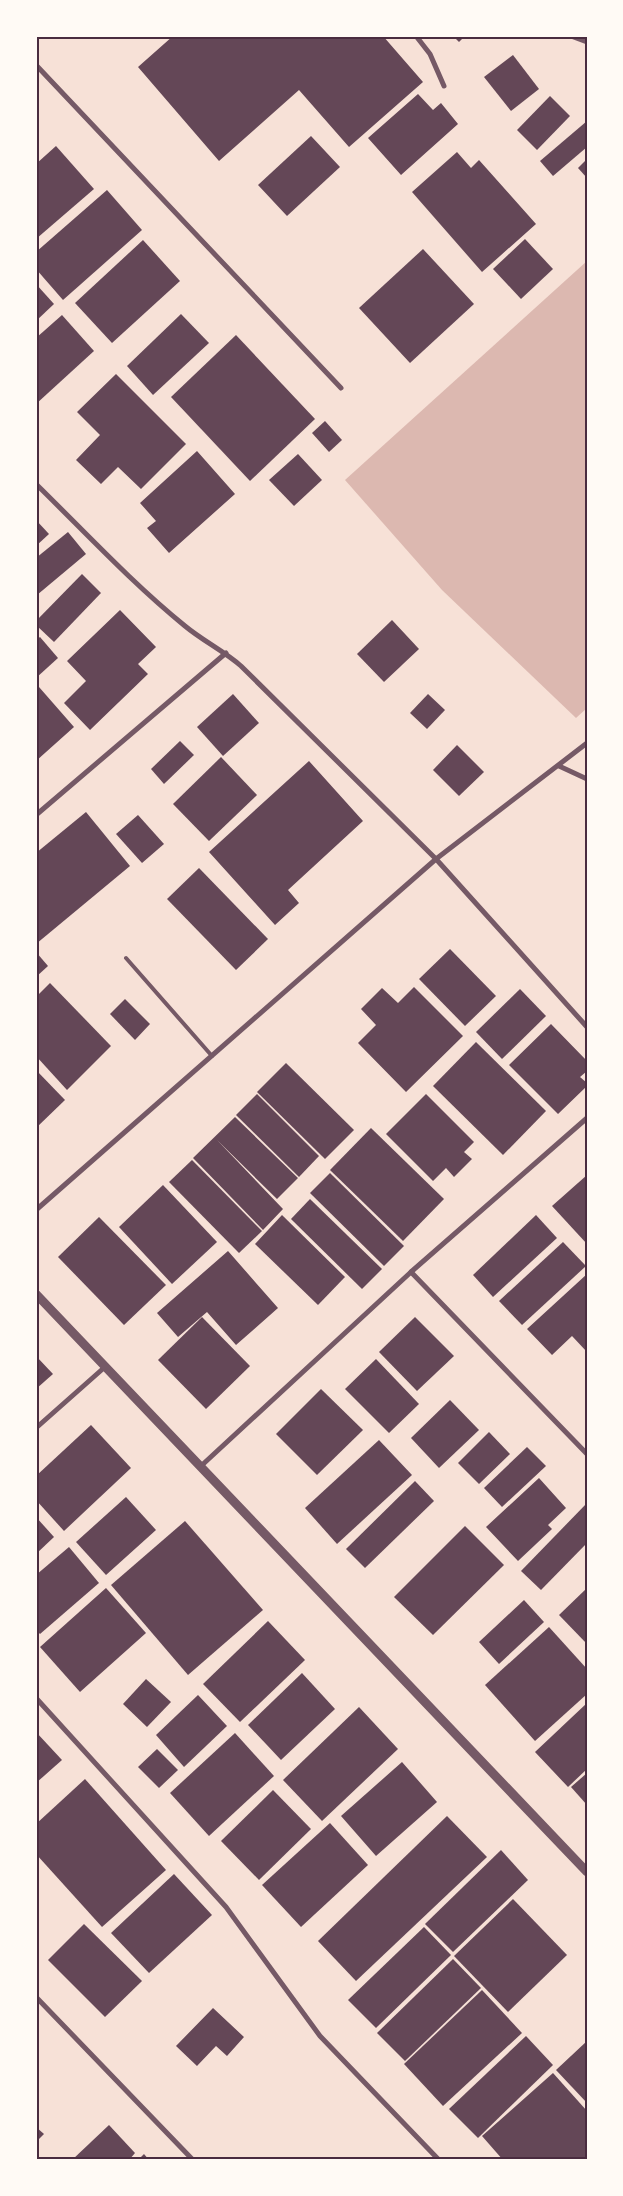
<svg xmlns="http://www.w3.org/2000/svg" width="623" height="2196" font-family="'Zilla Slab',serif">
<style>
.water{fill:#dcb8b0}
.building{fill:#644757}
.lines{fill:none;stroke-linecap:round;stroke-linejoin:round}
.service{stroke:#755966;stroke-width:4}
.minor{stroke:#755966;stroke-width:5}
.tertiary{stroke:#755966;stroke-width:9}
.neatline{fill:none;stroke:#4a2c40;stroke-width:2}
</style>
<rect width="100%" height="100%" fill="#f7e1d7"/>
<polygon class="water" points="587,261 587,708 576,718 442,590 345,480"/>
<g class="building">
<polygon points="173,36 383,36 423,82 349,147 299,90 219,161 138,67"/>
<polygon points="453,36 465,36 459,42"/>
<polygon points="513,55 539,89 511,111 484,77"/>
<polygon points="418,94 433,110 441,103 458,124 401,175 368,138"/>
<polygon points="550,96 570,116 537,150 517,130"/>
<polygon points="587,121 587,147 553,176 540,161"/>
<polygon points="311,136 340,167 287,216 258,185"/>
<polygon points="56,146 94,189 36,239 36,164"/>
<polygon points="457,152 471,168 479,160 536,224 482,272 412,192"/>
<polygon points="587,159 587,178 578,168"/>
<polygon points="107,190 142,230 63,300 36,269 36,252"/>
<polygon points="525,239 553,269 521,299 493,269"/>
<polygon points="143,240 180,281 112,343 75,303"/>
<polygon points="423,249 474,304 410,363 359,308"/>
<polygon points="36,284 54,304 36,321"/>
<polygon points="181,314 209,343 153,395 127,366"/>
<polygon points="62,315 94,351 36,404 36,338"/>
<polygon points="236,335 315,419 250,481 171,397"/>
<polygon points="116,374 186,444 141,489 118,467 101,484 76,460 100,435 77,412"/>
<polygon points="325,421 342,440 329,452 312,433"/>
<polygon points="197,451 235,494 169,553 147,528 156,521 140,503"/>
<polygon points="298,454 322,480 294,506 269,480"/>
<polygon points="36,520 49,534 36,546"/>
<polygon points="68,532 86,554 37,595 36,558"/>
<polygon points="82,574 101,593 54,642 36,625 36,621"/>
<polygon points="120,610 156,647 138,664 148,674 90,730 64,703 86,681 67,661"/>
<polygon points="392,620 419,649 384,682 357,654"/>
<polygon points="40,637 58,658 36,678 36,640"/>
<polygon points="39,687 74,727 36,761 36,690"/>
<polygon points="233,694 259,723 223,756 197,727"/>
<polygon points="428,694 445,710 427,729 410,713"/>
<polygon points="180,741 194,755 164,784 151,769"/>
<polygon points="457,745 484,772 459,796 433,770"/>
<polygon points="221,757 257,795 209,841 173,804"/>
<polygon points="309,761 363,821 288,890 299,903 275,925 209,852"/>
<polygon points="86,812 130,866 36,944 36,853"/>
<polygon points="138,815 164,844 142,863 116,834"/>
<polygon points="199,868 268,939 236,970 167,899"/>
<polygon points="450,949 496,996 465,1026 419,979"/>
<polygon points="36,952 48,966 36,977"/>
<polygon points="50,983 111,1046 67,1090 36,1056 36,997"/>
<polygon points="414,987 463,1036 406,1092 358,1043 376,1025 361,1009 382,988 398,1003"/>
<polygon points="520,989 546,1016 502,1059 476,1032"/>
<polygon points="125,999 150,1024 135,1040 110,1014"/>
<polygon points="551,1024 587,1061 587,1071 580,1077 587,1083 587,1086 558,1114 509,1065"/>
<polygon points="476,1042 546,1111 503,1155 433,1086"/>
<polygon points="286,1063 354,1130 325,1159 257,1092"/>
<polygon points="36,1070 65,1100 36,1128"/>
<polygon points="257,1094 319,1156 299,1177 236,1115"/>
<polygon points="426,1094 474,1142 464,1152 472,1159 454,1177 446,1168 433,1181 386,1134"/>
<polygon points="235,1117 298,1178 277,1199 217,1140 283,1209 263,1230 193,1158"/>
<polygon points="371,1128 444,1199 403,1241 330,1170"/>
<polygon points="192,1160 262,1231 239,1253 169,1182"/>
<polygon points="330,1173 404,1246 384,1266 310,1193"/>
<polygon points="587,1175 587,1244 552,1206"/>
<polygon points="163,1185 217,1242 172,1284 119,1227"/>
<polygon points="310,1199 382,1269 362,1289 291,1219"/>
<polygon points="282,1215 345,1277 318,1305 255,1244"/>
<polygon points="536,1215 557,1238 493,1297 473,1275"/>
<polygon points="99,1217 166,1285 124,1325 58,1257"/>
<polygon points="563,1242 586,1266 522,1325 499,1301"/>
<polygon points="228,1251 278,1308 236,1345 207,1312 178,1337 157,1313"/>
<polygon points="587,1274 587,1352 572,1336 552,1355 527,1329"/>
<polygon points="202,1317 250,1366 206,1409 158,1360"/>
<polygon points="415,1317 454,1356 417,1391 379,1352"/>
<polygon points="36,1356 53,1374 36,1389"/>
<polygon points="376,1359 419,1404 389,1433 345,1389"/>
<polygon points="321,1389 363,1430 317,1475 276,1434"/>
<polygon points="450,1400 479,1430 439,1468 411,1438"/>
<polygon points="91,1425 131,1468 64,1531 36,1500 36,1476"/>
<polygon points="489,1432 510,1454 479,1484 458,1463"/>
<polygon points="379,1440 412,1475 337,1544 305,1508"/>
<polygon points="527,1447 546,1466 502,1507 484,1488"/>
<polygon points="539,1478 566,1508 548,1525 552,1529 518,1561 486,1527"/>
<polygon points="415,1481 434,1501 365,1568 346,1549"/>
<polygon points="126,1497 156,1530 106,1575 76,1542"/>
<polygon points="587,1503 587,1543 541,1590 521,1571"/>
<polygon points="36,1517 54,1537 36,1554"/>
<polygon points="185,1521 263,1610 188,1675 111,1585"/>
<polygon points="465,1526 504,1565 433,1635 394,1597"/>
<polygon points="69,1547 99,1583 40,1634 36,1630 36,1575"/>
<polygon points="106,1588 146,1633 80,1692 40,1647"/>
<polygon points="587,1588 587,1644 559,1615"/>
<polygon points="524,1600 544,1622 499,1664 479,1642"/>
<polygon points="268,1621 305,1660 240,1722 203,1684"/>
<polygon points="549,1627 587,1669 587,1694 535,1741 485,1685"/>
<polygon points="302,1673 335,1709 281,1760 248,1725"/>
<polygon points="146,1679 171,1702 147,1727 123,1704"/>
<polygon points="198,1695 227,1726 184,1767 156,1735"/>
<polygon points="587,1703 587,1769 568,1787 535,1752"/>
<polygon points="359,1707 398,1749 322,1821 283,1780"/>
<polygon points="36,1732 62,1760 36,1783"/>
<polygon points="235,1733 274,1776 209,1836 170,1793"/>
<polygon points="157,1749 178,1770 159,1788 138,1767"/>
<polygon points="402,1762 437,1802 376,1856 341,1816"/>
<polygon points="587,1773 587,1805 571,1787"/>
<polygon points="85,1779 166,1870 102,1927 36,1854 36,1824"/>
<polygon points="273,1790 311,1829 259,1880 221,1841"/>
<polygon points="447,1816 487,1857 356,1981 318,1941"/>
<polygon points="330,1823 368,1865 301,1927 262,1885"/>
<polygon points="501,1850 528,1880 453,1952 425,1924"/>
<polygon points="174,1874 212,1915 149,1973 111,1933"/>
<polygon points="513,1899 567,1955 508,2012 454,1956"/>
<polygon points="84,1924 142,1981 105,2017 48,1960"/>
<polygon points="424,1927 451,1955 376,2028 348,2000"/>
<polygon points="453,1959 481,1988 405,2061 377,2033"/>
<polygon points="482,1990 522,2033 443,2106 404,2064"/>
<polygon points="213,2008 244,2037 227,2056 216,2046 197,2066 176,2046"/>
<polygon points="526,2036 553,2065 478,2138 449,2109"/>
<polygon points="587,2041 587,2103 556,2070"/>
<polygon points="553,2073 587,2111 587,2160 503,2160 482,2136"/>
<polygon points="109,2125 135,2153 129,2160 72,2160"/>
<polygon points="36,2127 44,2134 36,2142"/>
<polygon points="144,2154 149,2160 138,2160"/>
</g>
<g class="lines">
<polyline class="service" points="126,958 212,1056"/>
<g class="minor">
<polyline points="416,36 430,54 444,86"/>
<polyline points="571,36 587,42"/>
<polyline points="36,65 341,388"/>
<path d="M36,484C85,532 132,583 185,626C203,641 224,651 241,666L436,859L587,1027"/>
<polyline points="559,766 587,779"/>
<polyline points="36,815 226,653"/>
<polyline points="36,1210 436,859 587,743"/>
<polyline points="411,1272 587,1454"/>
<polyline points="36,1428 106,1366"/>
<polyline points="201,1466 411,1272 587,1118"/>
<polyline points="36,1698 226,1907 320,2036 439,2160"/>
<polyline points="36,1997 193,2160"/>
</g>
<polyline class="tertiary" points="36,1294 587,1872"/>
</g>
<rect width="623" height="2196" fill="none" stroke="#fffaf5" stroke-width="75"/>
<rect x="38" y="38" width="548" height="2120" class="neatline"/>
</svg>
